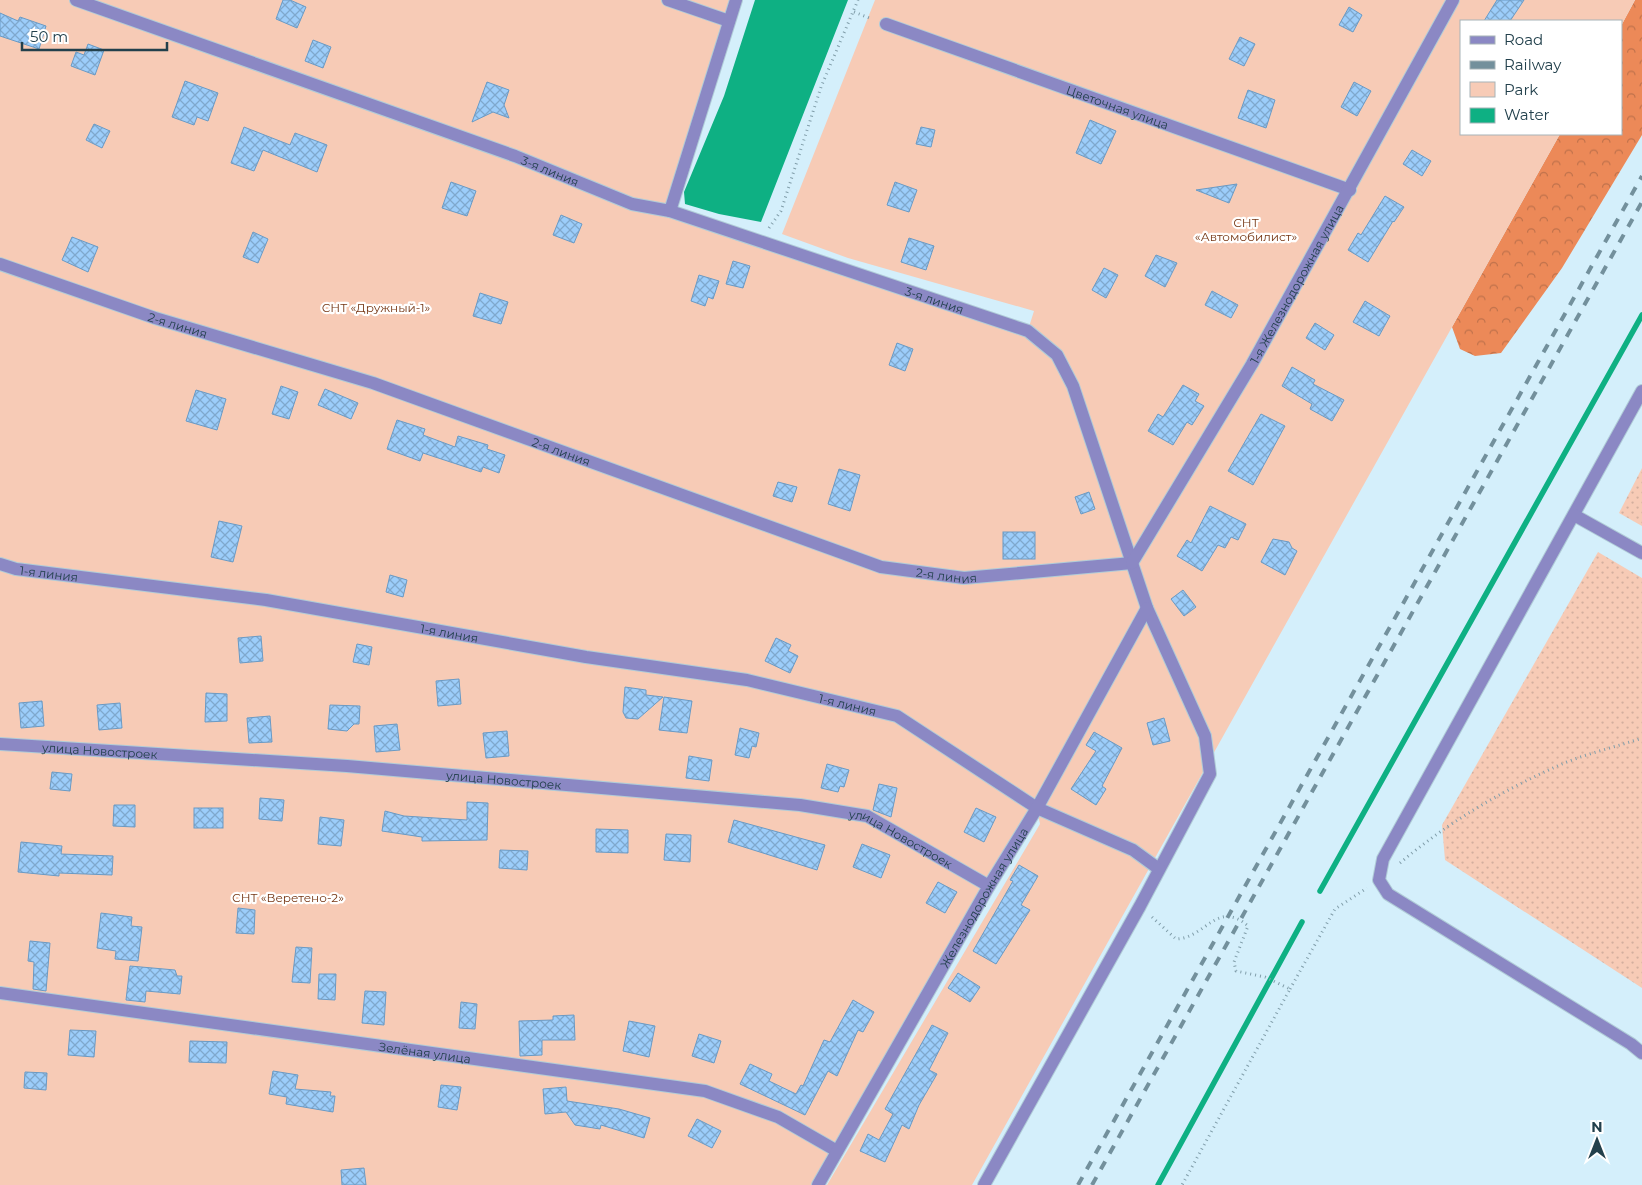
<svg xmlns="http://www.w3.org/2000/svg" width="1642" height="1185" font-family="Montserrat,sans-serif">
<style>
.grass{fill:url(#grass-dots)}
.forest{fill:url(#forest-crowns)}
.green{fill:#f7cbb6}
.water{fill:#0eb083}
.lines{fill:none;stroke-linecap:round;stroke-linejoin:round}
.stream{stroke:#0eb083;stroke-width:5.5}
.building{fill:url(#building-cross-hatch);stroke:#6a9ac4}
.minor-casing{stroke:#b0ccd8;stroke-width:14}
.path{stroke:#819eaa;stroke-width:3;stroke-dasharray:1 4;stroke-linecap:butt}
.minor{stroke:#8b88c4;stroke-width:12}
.rail{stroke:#73909c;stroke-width:4;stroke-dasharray:9 9;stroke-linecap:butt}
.labels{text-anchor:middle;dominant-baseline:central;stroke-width:4.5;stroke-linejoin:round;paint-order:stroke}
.street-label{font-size:12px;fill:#22404c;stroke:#fff}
.park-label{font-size:12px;fill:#753613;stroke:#fff}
</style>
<defs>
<pattern id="grass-dots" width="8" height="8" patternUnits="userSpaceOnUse" patternTransform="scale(1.25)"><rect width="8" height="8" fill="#f7cbb6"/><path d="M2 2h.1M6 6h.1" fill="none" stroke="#d3af9e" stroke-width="1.8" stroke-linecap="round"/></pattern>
<pattern id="forest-crowns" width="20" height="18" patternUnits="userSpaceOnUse" patternTransform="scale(1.25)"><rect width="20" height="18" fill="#ec8958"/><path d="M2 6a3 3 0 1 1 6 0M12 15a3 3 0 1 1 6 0" fill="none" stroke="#bf714b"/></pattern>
<pattern id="building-cross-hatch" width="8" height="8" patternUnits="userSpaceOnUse" patternTransform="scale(1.25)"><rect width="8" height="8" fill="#9ccdfa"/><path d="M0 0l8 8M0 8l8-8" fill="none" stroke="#7fa8cd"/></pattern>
</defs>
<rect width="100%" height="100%" fill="#d4effb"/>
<g class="grass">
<polygon points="1642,468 1642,526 1619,513"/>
<polygon points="1598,552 1642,578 1642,988 1445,860 1442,825"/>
</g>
<polygon class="forest" points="1635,0 1642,0 1642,135 1562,268 1501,353 1475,356 1460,349 1452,327 1560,134 1621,134 1621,26"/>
<polygon class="green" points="0,0 736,0 670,211 1028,330 1034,311 848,258 782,234 875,0 1635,0 1621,26 1621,21 1461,21 1461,134 1560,134 972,1185 827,1185 1040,824 1037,809 818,1185 0,1185"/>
<polygon class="water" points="755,0 848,0 761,222 719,214 685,204 684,192 724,96"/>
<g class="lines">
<g class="stream">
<polyline points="1320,891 1642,315"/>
<polyline points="1158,1185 1302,922"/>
</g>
</g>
<g class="building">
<polygon points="283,0 290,0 306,7 297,28 276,19"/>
<polygon points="1497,0 1524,0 1510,21 1484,21"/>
<polygon points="1349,7 1362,15 1353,32 1339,25"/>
<polygon points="0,13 18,21 20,17 46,26 39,49 0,36"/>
<polygon points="1240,37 1255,44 1244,66 1229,59"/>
<polygon points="313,40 331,47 323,68 305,61"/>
<polygon points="88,44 104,50 95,75 71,66 76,52 84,55"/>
<polygon points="185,81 218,93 208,121 197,117 194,125 172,117"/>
<polygon points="487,82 509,90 504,105 509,118 493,112 472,122"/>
<polygon points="1354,82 1371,91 1357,116 1341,107"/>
<polygon points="1248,90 1275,100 1266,128 1238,118"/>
<polygon points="1090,120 1116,131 1101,164 1076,153"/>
<polygon points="94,124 110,131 102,148 86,140"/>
<polygon points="244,127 290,145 295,133 327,145 317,172 263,150 254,171 231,163"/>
<polygon points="921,127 935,130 931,147 916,144"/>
<polygon points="1412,150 1431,161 1422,176 1403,164"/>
<polygon points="451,182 476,191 467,216 442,208"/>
<polygon points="895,182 917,190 909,212 887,205"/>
<polygon points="1237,184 1229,203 1196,190"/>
<polygon points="1385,196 1404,207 1394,222 1393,221 1368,262 1348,250 1358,233 1361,235"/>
<polygon points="561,215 582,224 574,243 553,235"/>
<polygon points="253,232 268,239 258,263 243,257"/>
<polygon points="72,237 98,247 88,272 62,260"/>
<polygon points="909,238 934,246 926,270 901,262"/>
<polygon points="1156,255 1177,263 1165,287 1145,276"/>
<polygon points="733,261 750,266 743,288 726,284"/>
<polygon points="1104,268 1118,275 1106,298 1092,290"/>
<polygon points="699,275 719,281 713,299 708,297 705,306 691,301"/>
<polygon points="1212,291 1238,305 1231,318 1205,305"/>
<polygon points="480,293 508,302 501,324 473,316"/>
<polygon points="1365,301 1390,316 1379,336 1353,322"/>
<polygon points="1315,323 1334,335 1325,350 1306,338"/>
<polygon points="897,343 913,349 905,371 889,365"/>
<polygon points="1292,367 1315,380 1313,384 1344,400 1332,421 1310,409 1312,404 1282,386"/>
<polygon points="1183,385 1199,394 1195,401 1204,406 1192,425 1187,422 1173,445 1148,431 1158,414 1163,417"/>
<polygon points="281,386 298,392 289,419 272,414"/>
<polygon points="325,389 358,403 351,419 318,405"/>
<polygon points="196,390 226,399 217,430 186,421"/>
<polygon points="1261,414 1285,426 1253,485 1228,471"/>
<polygon points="397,420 425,429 423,435 455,447 458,436 488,445 487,449 505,455 499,473 483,467 481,472 423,453 420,461 387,449"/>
<polygon points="839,469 860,475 850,511 828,504"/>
<polygon points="778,482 797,487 792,502 773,496"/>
<polygon points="1089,492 1095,509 1081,514 1075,497"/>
<polygon points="1210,506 1246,524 1238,540 1231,537 1225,548 1218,545 1202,571 1177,556 1187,540 1191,543"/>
<polygon points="219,521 242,526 233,562 211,557"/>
<rect x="1003" y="532" width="32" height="27"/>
<polygon points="1273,539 1289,542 1292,548 1297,551 1285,575 1261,562"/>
<polygon points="390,575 407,580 403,597 386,592"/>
<polygon points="1183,590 1196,607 1184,616 1171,599"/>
<polygon points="261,636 263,661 240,663 238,638"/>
<polygon points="776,638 791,645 788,651 798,656 790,673 765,661"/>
<polygon points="357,644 372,647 369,665 353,662"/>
<polygon points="459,679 461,704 438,706 436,681"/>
<polygon points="625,687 646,690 646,695 663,697 638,719 626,718 623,712"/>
<polygon points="206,693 227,694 227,721 205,722"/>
<polygon points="664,697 692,701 687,733 659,730"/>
<polygon points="42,701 44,726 21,728 19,703"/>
<polygon points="120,703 122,728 99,730 97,705"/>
<polygon points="330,705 360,706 359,724 354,724 347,731 328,729"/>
<polygon points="270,716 272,742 249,743 247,718"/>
<polygon points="1164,718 1170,741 1153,745 1147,723"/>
<polygon points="397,724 400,750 376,752 374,726"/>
<polygon points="740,728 759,733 756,747 752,746 749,758 735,755"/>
<polygon points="507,731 509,756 486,758 483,733"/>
<polygon points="1094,732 1122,748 1102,786 1106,789 1096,805 1071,789 1096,751 1086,745"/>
<polygon points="689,756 712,760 709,781 686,778"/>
<polygon points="827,764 849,770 844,787 840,786 838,792 821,788"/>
<polygon points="52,772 72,774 70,791 50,789"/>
<polygon points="879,784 897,788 891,817 873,810"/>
<polygon points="260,798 284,800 282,821 259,819"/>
<polygon points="467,802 488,803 487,840 422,841 422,837 382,831 385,811 404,816 467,820"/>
<polygon points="114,805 135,805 135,827 113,826"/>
<rect x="194" y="808" width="29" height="20"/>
<polygon points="976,808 996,817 984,842 964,832"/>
<polygon points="320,817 344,820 341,846 318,844"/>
<polygon points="734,820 825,845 817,870 728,842"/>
<polygon points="596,829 628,830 628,853 596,852"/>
<polygon points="666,834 691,835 690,862 664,860"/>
<polygon points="21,842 62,846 61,854 113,856 112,875 59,873 59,876 18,872"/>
<polygon points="862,844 890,855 881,878 853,867"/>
<polygon points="500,850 528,851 527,870 499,868"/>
<polygon points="1019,865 1038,876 1021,905 1030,910 996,964 973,951 1013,881 1010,880"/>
<polygon points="938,882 957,892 945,913 926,903"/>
<polygon points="238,908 255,910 254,934 236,933"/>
<polygon points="101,913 132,917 131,926 142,927 138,961 115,959 116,951 97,948"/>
<polygon points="30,941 50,943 46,991 33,989 34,962 28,961"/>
<polygon points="296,947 312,948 310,983 292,982"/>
<polygon points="130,966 175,970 177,976 182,976 180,994 146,991 145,1002 126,1000"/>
<polygon points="958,973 980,987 970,1002 948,988"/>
<polygon points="319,974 336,974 335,1000 318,999"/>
<polygon points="365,991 386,992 384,1025 362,1023"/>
<polygon points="853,1000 874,1012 863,1032 858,1030 837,1076 828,1071 805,1115 740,1084 750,1064 772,1074 769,1081 796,1094 801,1085 803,1086 824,1040 830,1042"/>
<polygon points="461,1002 477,1004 475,1029 459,1028"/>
<polygon points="574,1015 575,1040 542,1040 542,1055 520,1056 519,1021 553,1020 553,1016"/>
<polygon points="629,1021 655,1026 649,1057 623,1051"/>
<polygon points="932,1025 948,1033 929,1070 937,1074 919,1105 909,1129 902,1125 885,1162 860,1151 868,1134 879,1140 893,1114 885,1109"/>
<polygon points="70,1030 96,1031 94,1057 68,1055"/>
<polygon points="699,1034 721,1041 714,1063 692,1056"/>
<polygon points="190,1041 227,1042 226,1063 189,1062"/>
<polygon points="273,1071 298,1075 295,1089 331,1092 330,1096 335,1096 333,1112 286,1104 287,1097 269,1094"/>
<polygon points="25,1072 47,1073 46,1090 24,1088"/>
<polygon points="441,1085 461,1087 457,1110 438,1107"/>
<polygon points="566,1087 567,1101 619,1109 650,1118 644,1138 601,1125 600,1129 575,1125 566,1112 545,1114 543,1089"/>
<polygon points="697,1119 721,1131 712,1148 688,1136"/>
<polygon points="364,1168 366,1185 342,1185 341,1170"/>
</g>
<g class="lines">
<g class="minor-casing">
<g id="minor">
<path id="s1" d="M76,0L515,156L632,204L670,211L1028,331L1057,355L1073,386L1147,608L1205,736L1210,774L1140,906L984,1185"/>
<polyline points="668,0 729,21"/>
<path id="s2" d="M886,24L1350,190"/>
<polyline points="670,211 736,0"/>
<path id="s3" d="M0,264L155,318L373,383L881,567L964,578L1132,563"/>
<polyline points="1642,391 1383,859 1379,880 1388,894 1631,1044 1642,1053"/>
<polyline points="1574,515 1642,553"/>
<path id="s4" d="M1132,563L1252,364L1453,0"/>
<path id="s5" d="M0,564L16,569L266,600L586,657L747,680L897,716L1037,808L1133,850L1159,869"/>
<path id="s6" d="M0,744L347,766L800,805L867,816L989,886"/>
<path id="s7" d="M0,993L705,1091L778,1117L837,1151"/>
<path id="s8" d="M818,1185L989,886L1037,808L1147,608"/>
</g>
</g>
<g class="path">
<polyline points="854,12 872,19"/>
<polyline points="769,228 781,211 821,87 858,0"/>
<path d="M1400,863C1448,822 1505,789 1562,764C1588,753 1616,747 1642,738"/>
<path d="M1152,917L1176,939C1206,938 1217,899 1248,926L1234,962L1236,971L1265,977L1290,989L1182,1185"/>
<polyline points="1290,989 1335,909 1367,888"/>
</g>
<use href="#minor" class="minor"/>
<g class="rail">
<polyline points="1078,1185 1642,176"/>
<polyline points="1092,1185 1642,202"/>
</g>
</g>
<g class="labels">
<g class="street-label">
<text stroke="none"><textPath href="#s2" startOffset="246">Цветочная улица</textPath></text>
<text stroke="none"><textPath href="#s1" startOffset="504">3-я линия</textPath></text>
<text stroke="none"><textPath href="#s4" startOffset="324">1-я Железнодорожная улица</textPath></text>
<text stroke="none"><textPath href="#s1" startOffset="910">3-я линия</textPath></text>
<text stroke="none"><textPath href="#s3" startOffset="188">2-я линия</textPath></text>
<text stroke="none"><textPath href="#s3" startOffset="592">2-я линия</textPath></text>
<text stroke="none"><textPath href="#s5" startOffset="50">1-я линия</textPath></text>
<text stroke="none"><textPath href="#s3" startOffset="998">2-я линия</textPath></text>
<text stroke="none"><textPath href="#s5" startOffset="455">1-я линия</textPath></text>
<text stroke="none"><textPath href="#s5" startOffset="860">1-я линия</textPath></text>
<text stroke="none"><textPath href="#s6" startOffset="100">улица Новостроек</textPath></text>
<text stroke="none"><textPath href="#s6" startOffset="505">улица Новостроек</textPath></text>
<text stroke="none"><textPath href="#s6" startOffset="910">улица Новостроек</textPath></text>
<text stroke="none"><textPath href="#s8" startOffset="332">Железнодорожная улица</textPath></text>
<text stroke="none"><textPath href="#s7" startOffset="429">Зелёная улица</textPath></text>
</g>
<g class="park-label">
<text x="1246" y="222">СНТ<tspan x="1246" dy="14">«Автомобилист»</tspan></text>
<text x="376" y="307">СНТ «Дружный-1»</text>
<text x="288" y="897">СНТ «Веретено-2»</text>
</g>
</g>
<rect x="1460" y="20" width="162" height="115" fill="#ffffff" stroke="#a7b3b7"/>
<rect x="1470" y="36" width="25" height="8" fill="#8b88c4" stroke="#a7b3b7"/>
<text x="1504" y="45" font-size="15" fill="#22404c">Road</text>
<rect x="1470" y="61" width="25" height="8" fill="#73909c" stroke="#a7b3b7"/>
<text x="1504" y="70" font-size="15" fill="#22404c">Railway</text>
<rect x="1470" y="82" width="25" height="15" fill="#f7cbb6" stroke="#a7b3b7"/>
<text x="1504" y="95" font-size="15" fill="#22404c">Park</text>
<rect x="1470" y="108" width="25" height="15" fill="#0eb083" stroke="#a7b3b7"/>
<text x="1504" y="120" font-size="15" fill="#22404c">Water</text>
<g transform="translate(1597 1140)" stroke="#ffffff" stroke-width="4" paint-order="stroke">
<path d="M0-4L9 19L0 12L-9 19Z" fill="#22404c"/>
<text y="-8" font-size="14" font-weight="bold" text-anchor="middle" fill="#22404c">N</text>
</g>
<path d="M22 42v8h145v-8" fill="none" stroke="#22404c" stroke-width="2.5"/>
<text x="30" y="42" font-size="15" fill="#22404c" stroke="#ffffff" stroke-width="4" paint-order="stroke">50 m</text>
</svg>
